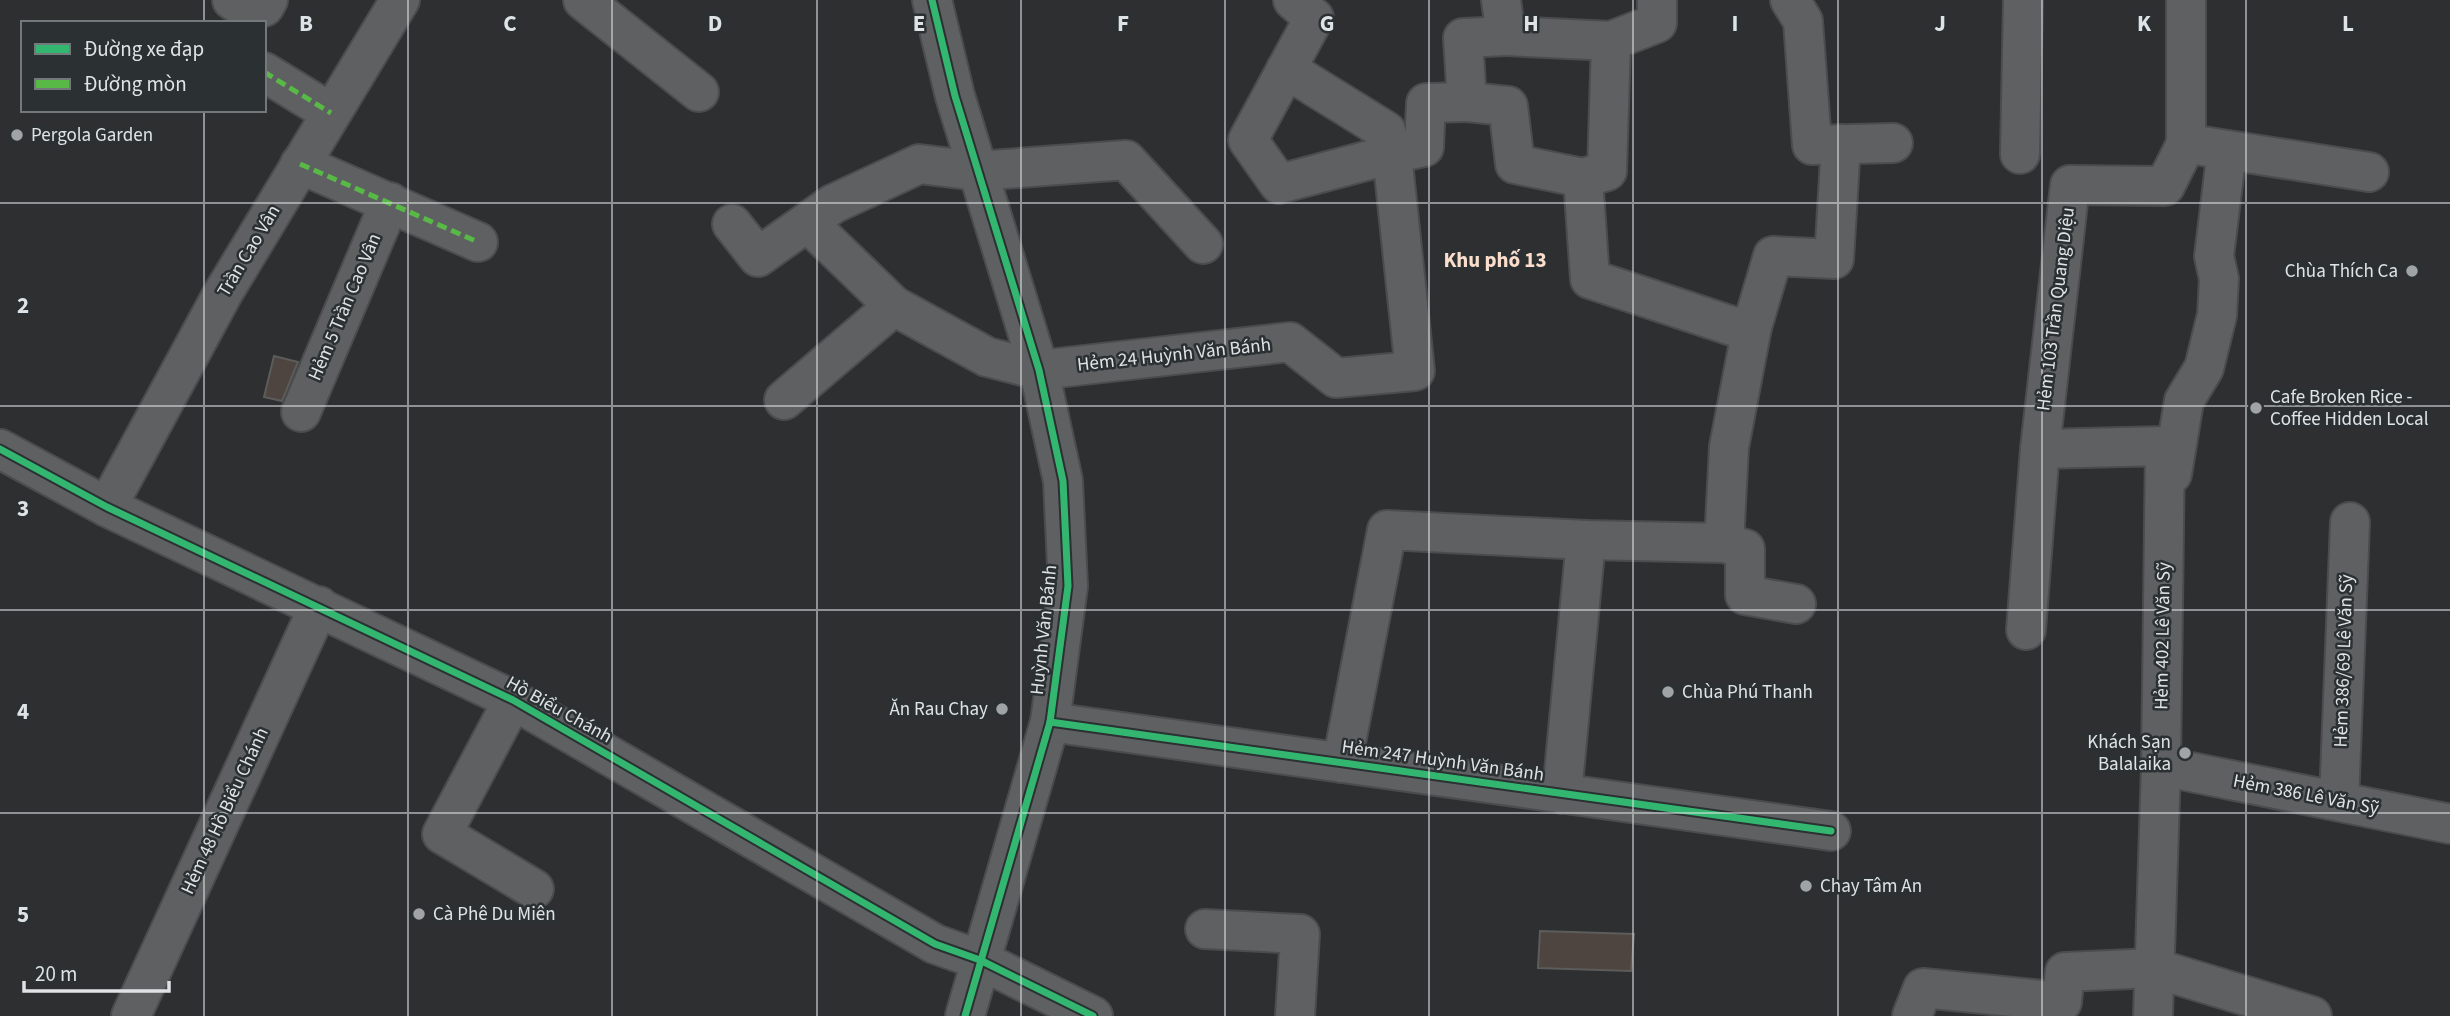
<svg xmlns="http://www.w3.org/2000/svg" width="2450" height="1016" font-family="'Source Sans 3',sans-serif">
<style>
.building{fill:#4e4541;stroke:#5c5c5b;stroke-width:2}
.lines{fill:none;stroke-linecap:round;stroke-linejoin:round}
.minor-casing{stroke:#4a4c4e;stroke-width:42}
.minor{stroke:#5e6061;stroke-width:38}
.quiet{stroke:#58b947;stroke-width:5;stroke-dasharray:10 5;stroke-linecap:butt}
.cycleway-casing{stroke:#2b3033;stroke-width:11}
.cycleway{stroke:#33b770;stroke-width:7}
.grid{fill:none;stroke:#dfe3e5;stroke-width:2;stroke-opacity:0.55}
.poi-dot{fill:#a1a4a6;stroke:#2b3033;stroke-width:2.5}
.labels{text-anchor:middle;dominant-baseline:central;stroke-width:5;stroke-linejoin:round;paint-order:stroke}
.poi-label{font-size:19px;fill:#dfe3e5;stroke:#2b3033;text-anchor:start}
.street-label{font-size:19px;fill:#dfe3e5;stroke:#2b3033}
.neighbourhood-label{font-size:21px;font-weight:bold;fill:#faddcb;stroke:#2b3033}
.grid-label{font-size:23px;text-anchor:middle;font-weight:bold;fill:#dfe3e5;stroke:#2b3033;stroke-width:5;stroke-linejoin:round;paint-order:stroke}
</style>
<rect width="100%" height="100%" fill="#2d2f31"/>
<g class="building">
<polygon points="274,356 298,362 282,401 264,397"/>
<polygon points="1540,931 1634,934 1631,971 1538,968"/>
</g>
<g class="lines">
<g class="minor-casing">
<g id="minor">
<polyline points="232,0 240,5 264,7 268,0"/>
<polyline points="583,0 699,92"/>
<polyline points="932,0 955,96 1039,370 1063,481 1068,586 1050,722 965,1016"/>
<polyline points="1501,0 1506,36 1611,41 1657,23 1657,0"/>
<polyline points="1790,0 1803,21 1812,145 1893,143"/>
<polyline points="1506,36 1463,38 1467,102 1508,106 1515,164 1583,178 1590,279 1732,326 1752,327 1773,256 1834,259 1841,144"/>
<polyline points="1286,69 1386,131 1392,154 1279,184 1248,140 1314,18 1293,0"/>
<polyline points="264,72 331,113"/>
<polyline points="2202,146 2369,172"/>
<polyline points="2020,154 2023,0"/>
<polyline points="300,164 478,242"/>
<polyline points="1583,178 1607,171 1611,41"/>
<polyline points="808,223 894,306 987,357 1039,370 1290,342 1336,378 1415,371 1392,154 1424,147 1426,103 1467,102"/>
<polyline points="732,224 758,257 833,204 919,164 977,171 1126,160 1203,244"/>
<polyline points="784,400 894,306"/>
<polyline points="301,412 390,202"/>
<polyline points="0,449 107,507 513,700 935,944 980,960 1093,1016"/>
<polyline points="2040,449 2070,185 2165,186 2186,144 2186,0"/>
<polyline points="2172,474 2184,401 2204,368 2217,315 2219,279 2214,256 2227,150"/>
<polyline points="107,507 223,293 400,0"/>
<polyline points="1724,543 1729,447 1752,327"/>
<polyline points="2026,630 2040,449 2165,446 2161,766 2153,1016"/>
<polyline points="513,700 442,834 534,889"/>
<polyline points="1050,722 1831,831"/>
<polyline points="1342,763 1387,530 1586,540 1724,543 1745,549 1745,595 1796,604"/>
<polyline points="2161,766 2450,824"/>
<polyline points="1562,794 1586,540"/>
<polyline points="2339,801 2350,522"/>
<polyline points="1205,929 1300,934 1295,1016"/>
<polyline points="131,1016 319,606"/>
<polyline points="1912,1016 1923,988 2062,1002 2065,972 2154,968 2312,1016"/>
</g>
</g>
<use href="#minor" class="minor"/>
<g class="quiet">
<polyline points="264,72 331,113"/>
<polyline points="300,164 478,242"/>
</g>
<g class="cycleway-casing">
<g id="cycleway">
<polyline points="932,0 955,96 1039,370 1063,481 1068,586 1050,722 965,1016"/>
<polyline points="0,449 107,507 513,700 935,944 980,960 1093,1016"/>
<polyline points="1050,722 1831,831"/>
</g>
</g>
<use href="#cycleway" class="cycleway"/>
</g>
<path class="grid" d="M204,0V23M408,0V1016M612,0V1016M817,0V1016M1021,0V1016M1225,0V1016M1429,0V1016M1633,0V1016M1838,0V1016M2042,0V1016M2246,0V1016M204,110V1016M0,203H2450M0,406H2450M0,610H2450M0,813H2450"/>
<g class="poi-dot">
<circle cx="17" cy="135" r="7"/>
<circle cx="2412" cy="271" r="7"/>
<circle cx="2256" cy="408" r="7"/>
<circle cx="1668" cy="692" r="7"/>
<circle cx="1002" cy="709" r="7"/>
<circle cx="2185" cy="753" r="7"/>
<circle cx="1806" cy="886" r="7"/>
<circle cx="419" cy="914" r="7"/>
</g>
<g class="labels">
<g class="poi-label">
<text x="31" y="135">Pergola Garden</text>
<text x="2398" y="271" text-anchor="end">Chùa Thích Ca</text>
<text x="2270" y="397">Cafe Broken Rice -<tspan x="2270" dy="22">Coffee Hidden Local</tspan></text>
<text x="1682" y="692">Chùa Phú Thanh</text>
<text x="988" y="709" text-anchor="end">Ăn Rau Chay</text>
<text x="2171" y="742" text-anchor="end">Khách Sạn<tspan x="2171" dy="22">Balalaika</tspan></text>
<text x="1820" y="886">Chay Tâm An</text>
<text x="433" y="914">Cà Phê Du Miên</text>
</g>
<g class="street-label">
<text transform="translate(249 251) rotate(-59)">Trần Cao Vân</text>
<text transform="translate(345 307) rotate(-67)">Hẻm 5 Trần Cao Vân</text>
<text transform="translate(2056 309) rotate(-83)">Hẻm 103 Trần Quang Diệu</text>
<text transform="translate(1174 355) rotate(-6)">Hẻm 24 Huỳnh Văn Bánh</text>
<text transform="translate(1044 630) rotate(-84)">Huỳnh Văn Bánh</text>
<text transform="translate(2163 636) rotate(-89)">Hẻm 402 Lê Văn Sỹ</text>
<text transform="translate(2344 661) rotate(-88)">Hẻm 386/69 Lê Văn Sỹ</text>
<text transform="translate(559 710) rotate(29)">Hồ Biểu Chánh</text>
<text transform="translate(1443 761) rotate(8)">Hẻm 247 Huỳnh Văn Bánh</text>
<text transform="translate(2306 795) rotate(11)">Hẻm 386 Lê Văn Sỹ</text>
<text transform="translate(225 811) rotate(-65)">Hẻm 48 Hồ Biểu Chánh</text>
</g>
<g class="neighbourhood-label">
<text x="1495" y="260">Khu phố 13</text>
</g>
</g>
<g class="grid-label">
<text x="306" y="31">B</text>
<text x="510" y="31">C</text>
<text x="715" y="31">D</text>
<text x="919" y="31">E</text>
<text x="1123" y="31">F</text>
<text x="1327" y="31">G</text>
<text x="1531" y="31">H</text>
<text x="1735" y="31">I</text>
<text x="1940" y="31">J</text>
<text x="2144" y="31">K</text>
<text x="2348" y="31">L</text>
<text x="23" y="313">2</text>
<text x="23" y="516">3</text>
<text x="23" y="719">4</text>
<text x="23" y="922">5</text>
</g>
<rect x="21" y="21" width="245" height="91" fill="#2b3033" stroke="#73787a" stroke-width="2"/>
<rect x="35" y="44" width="35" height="10" fill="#33b770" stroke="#73787a" stroke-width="2"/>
<text x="84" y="56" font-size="21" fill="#dfe3e5">Đường xe đạp</text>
<rect x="35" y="79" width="35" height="10" fill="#58b947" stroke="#73787a" stroke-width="2"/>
<text x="84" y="91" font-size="21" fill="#dfe3e5">Đường mòn</text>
<path d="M24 981v10h145v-10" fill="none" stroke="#dfe3e5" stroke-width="3.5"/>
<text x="35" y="981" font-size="21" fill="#dfe3e5" stroke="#2b3033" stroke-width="5" paint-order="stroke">20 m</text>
</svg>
